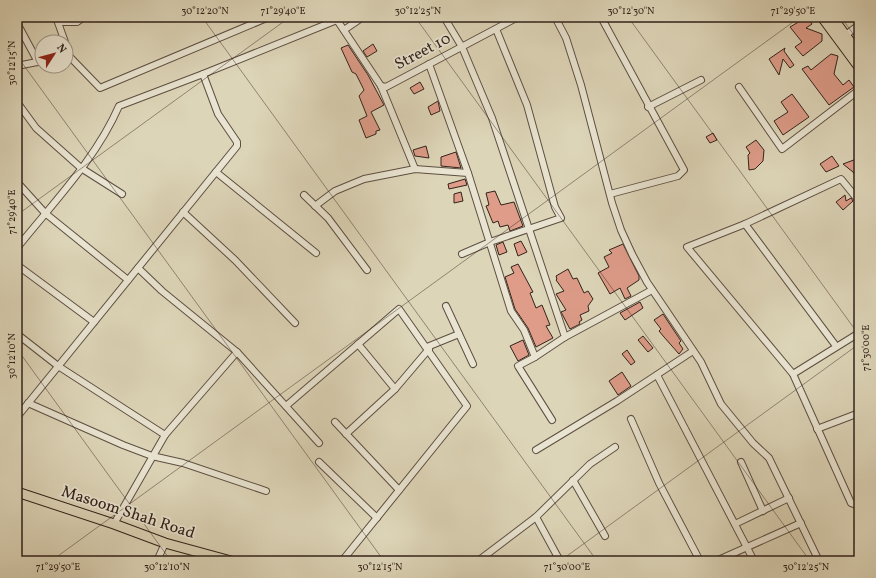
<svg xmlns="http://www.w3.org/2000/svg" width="876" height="578" font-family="Vollkorn,serif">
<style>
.building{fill:#de9c89;stroke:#32221b}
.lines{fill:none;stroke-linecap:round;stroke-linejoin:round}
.minor-casing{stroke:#5d4f42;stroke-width:8}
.primary-casing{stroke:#32221b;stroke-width:11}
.minor{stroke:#e9e4d1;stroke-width:6}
.primary{stroke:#ddd5b8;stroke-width:9}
.ticks{fill:none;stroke:#32221b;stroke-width:1;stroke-opacity:0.45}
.labels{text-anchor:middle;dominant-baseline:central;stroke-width:3.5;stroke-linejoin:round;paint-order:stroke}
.street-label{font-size:16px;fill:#32221b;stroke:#e9e4d1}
.neatline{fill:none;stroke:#32221b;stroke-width:1.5}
.ticks-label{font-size:10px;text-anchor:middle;fill:#32221b}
</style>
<rect width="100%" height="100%" fill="#ddd5b8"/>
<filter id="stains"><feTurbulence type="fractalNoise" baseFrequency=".005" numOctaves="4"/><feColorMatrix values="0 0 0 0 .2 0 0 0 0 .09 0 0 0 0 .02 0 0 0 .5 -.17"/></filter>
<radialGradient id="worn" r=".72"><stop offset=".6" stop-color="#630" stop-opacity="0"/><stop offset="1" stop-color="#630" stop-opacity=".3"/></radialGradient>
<g class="building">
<polygon points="807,17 812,24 806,28 822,34 822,41 803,56 795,47 802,42 790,27"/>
<polygon points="373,44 377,51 367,57 363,51"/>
<polygon points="348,45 368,75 384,105 371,112 380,130 376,131 376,134 366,138 359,120 367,116 359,96 364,90 356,74 352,72 341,48"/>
<polygon points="785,48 784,51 794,65 790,68 783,59 779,75 769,59"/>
<polygon points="831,54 838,56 834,74 843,85 849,80 854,87 829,105 802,69 808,66 811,70"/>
<polygon points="420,82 424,89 414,94 410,88"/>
<polygon points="792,94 809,117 783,135 774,121 788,112 781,102"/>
<polygon points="438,101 440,111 431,115 428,107"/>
<polygon points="713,133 717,140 710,143 706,137"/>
<polygon points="756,140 764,150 763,161 755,169 749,170 748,155 750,153 746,147"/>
<polygon points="426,146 429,158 415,156 413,150"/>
<polygon points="456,152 461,168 441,166 441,157"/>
<polygon points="832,156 839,166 826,172 820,164"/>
<polygon points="859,158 859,181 853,172 843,164"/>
<polygon points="465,179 467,185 449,189 448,184"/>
<polygon points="495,191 501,205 514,202 523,226 510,231 508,225 500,227 498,221 493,223 486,206 489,205 486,193"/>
<polygon points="461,192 463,201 454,203 454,194"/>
<polygon points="845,195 846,201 851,198 853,201 843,210 836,202"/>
<polygon points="521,241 527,252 518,256 514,244"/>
<polygon points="503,242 507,252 499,255 496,245"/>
<polygon points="623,244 639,276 639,280 627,288 631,296 625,299 620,288 610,294 598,273 609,267 604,257 612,253 609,250"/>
<polygon points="518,264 533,292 530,293 536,308 542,305 550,325 546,326 553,338 536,347 528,328 515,309 505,277 514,273 511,267"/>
<polygon points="568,269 573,279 577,278 584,293 588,291 593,299 588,306 589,311 580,315 582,320 579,322 580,324 570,329 561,312 566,310 556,294 564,291 556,280 557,279 556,276"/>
<polygon points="640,302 643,308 625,320 620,313"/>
<polygon points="663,314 681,341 679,343 683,349 679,354 664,337 659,331 661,329 654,320"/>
<polygon points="643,336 653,348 648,352 638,340"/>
<polygon points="523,340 529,355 518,361 510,346"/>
<polygon points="627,350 635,362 631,365 622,354"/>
<polygon points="622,372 631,386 618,395 609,381"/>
</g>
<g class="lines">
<g class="minor-casing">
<g id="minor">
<polyline points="56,17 65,42"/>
<polyline points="444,17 462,47 492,118 565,337 535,357"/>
<polyline points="555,17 566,38 581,85 612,203 621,230 632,254 647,282 701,362 721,404 753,443 769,458 819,561"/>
<polyline points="601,17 684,170 678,176 610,194"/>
<polyline points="337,20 381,86 415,169"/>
<polyline points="59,22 77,22 84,17"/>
<polyline points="17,23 38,62"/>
<polyline points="344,30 363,17"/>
<polyline points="843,37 859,25"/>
<polyline points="66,45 69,56"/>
<polyline points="66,56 69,56 100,88 269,17"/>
<polyline points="429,64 468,173"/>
<polyline points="17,66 42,61"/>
<polyline points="381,86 386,87 518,17"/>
<polyline points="739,87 782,149 859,90"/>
<polyline points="17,102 36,128 81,168 122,194"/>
<polyline points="648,107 701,80"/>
<polyline points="216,172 316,253"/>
<polyline points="17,182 45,213 128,280"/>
<polyline points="304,195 328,218 367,270"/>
<polyline points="859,201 841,179 745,224 687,247 793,374 851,503 859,506"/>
<polyline points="315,206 335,191 364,179 415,169 468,173 511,311 524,330 535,357 518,366 552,420"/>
<polyline points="183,212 235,260 295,323"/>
<polyline points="745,224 836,346"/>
<path d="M17,248C52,204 96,159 119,106L203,74"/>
<polyline points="462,254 490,242 561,218 555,207 527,105 496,29"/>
<polyline points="17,265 94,322"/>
<polyline points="138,268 162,291 237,352"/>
<polyline points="446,306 473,364"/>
<polyline points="17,334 58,366 165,435 114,524"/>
<polyline points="565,337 652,290"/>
<polyline points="358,344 395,389"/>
<polyline points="427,347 459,334"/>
<polyline points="793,374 859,333"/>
<polyline points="657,375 754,561"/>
<polyline points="28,403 123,445 152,456 183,463 266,491"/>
<polyline points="286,406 399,309 467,406 342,561"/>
<polyline points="17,417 237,146 237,142 218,114 203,74 337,20 335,17"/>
<polyline points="631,419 659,483 700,561"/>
<polyline points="335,422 399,490"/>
<polyline points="817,429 859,413"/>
<polyline points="346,434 395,389 429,349"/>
<polyline points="165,435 237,352 319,443"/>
<polyline points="536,450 617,401 693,351"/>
<polyline points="319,462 377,518"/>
<polyline points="741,462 763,511"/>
<polyline points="573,480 605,536"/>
<polyline points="536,517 560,561"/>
<polyline points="735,524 789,498"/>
<polyline points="157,561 165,543"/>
<polyline points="478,561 536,517 590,464 615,447"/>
<polyline points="716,561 801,523"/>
</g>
</g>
<g class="primary-casing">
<g id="primary">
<polyline points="822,17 859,67"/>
<polyline points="832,17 859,54"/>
<polyline points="17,492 114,524 165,543 231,561"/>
</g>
</g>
<use href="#minor" class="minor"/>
<use href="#primary" class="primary"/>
</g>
<path class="ticks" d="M202,17L597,561M415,17L810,561M628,17L859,335M841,17L859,42M17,56L384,561M17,215L290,17M17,349L171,561M51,561L800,17M560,561L859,344"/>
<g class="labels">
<g class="street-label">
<text transform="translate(423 52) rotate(-28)">Street 10</text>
<text transform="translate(128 513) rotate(18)">Masoom Shah Road</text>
</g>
</g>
<rect width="876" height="578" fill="none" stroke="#ddd5b8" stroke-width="44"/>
<g transform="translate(54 54) rotate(54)"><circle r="19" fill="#e9e4d1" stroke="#a09688"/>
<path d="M0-3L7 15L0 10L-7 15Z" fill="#8f2418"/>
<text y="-6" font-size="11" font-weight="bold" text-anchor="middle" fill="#32221b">N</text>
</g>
<rect x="22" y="22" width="832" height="534" class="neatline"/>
<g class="ticks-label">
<text x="205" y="14">30°12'20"N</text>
<text x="283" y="14">71°29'40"E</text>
<text x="418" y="14">30°12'25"N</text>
<text x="631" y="14">30°12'30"N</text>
<text x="793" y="14">71°29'50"E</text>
<text transform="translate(11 63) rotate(-90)" y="4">30°12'15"N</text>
<text transform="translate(11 212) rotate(-90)" y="4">71°29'40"E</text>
<text transform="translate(865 348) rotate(-90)" y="4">71°30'00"E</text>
<text transform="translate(11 356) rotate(-90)" y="4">30°12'10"N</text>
<text x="58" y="570">71°29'50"E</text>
<text x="167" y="570">30°12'10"N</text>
<text x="380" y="570">30°12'15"N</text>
<text x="567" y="570">71°30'00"E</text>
<text x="806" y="570">30°12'25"N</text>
</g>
<rect width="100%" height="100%" filter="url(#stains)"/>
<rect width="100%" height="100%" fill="url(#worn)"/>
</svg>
